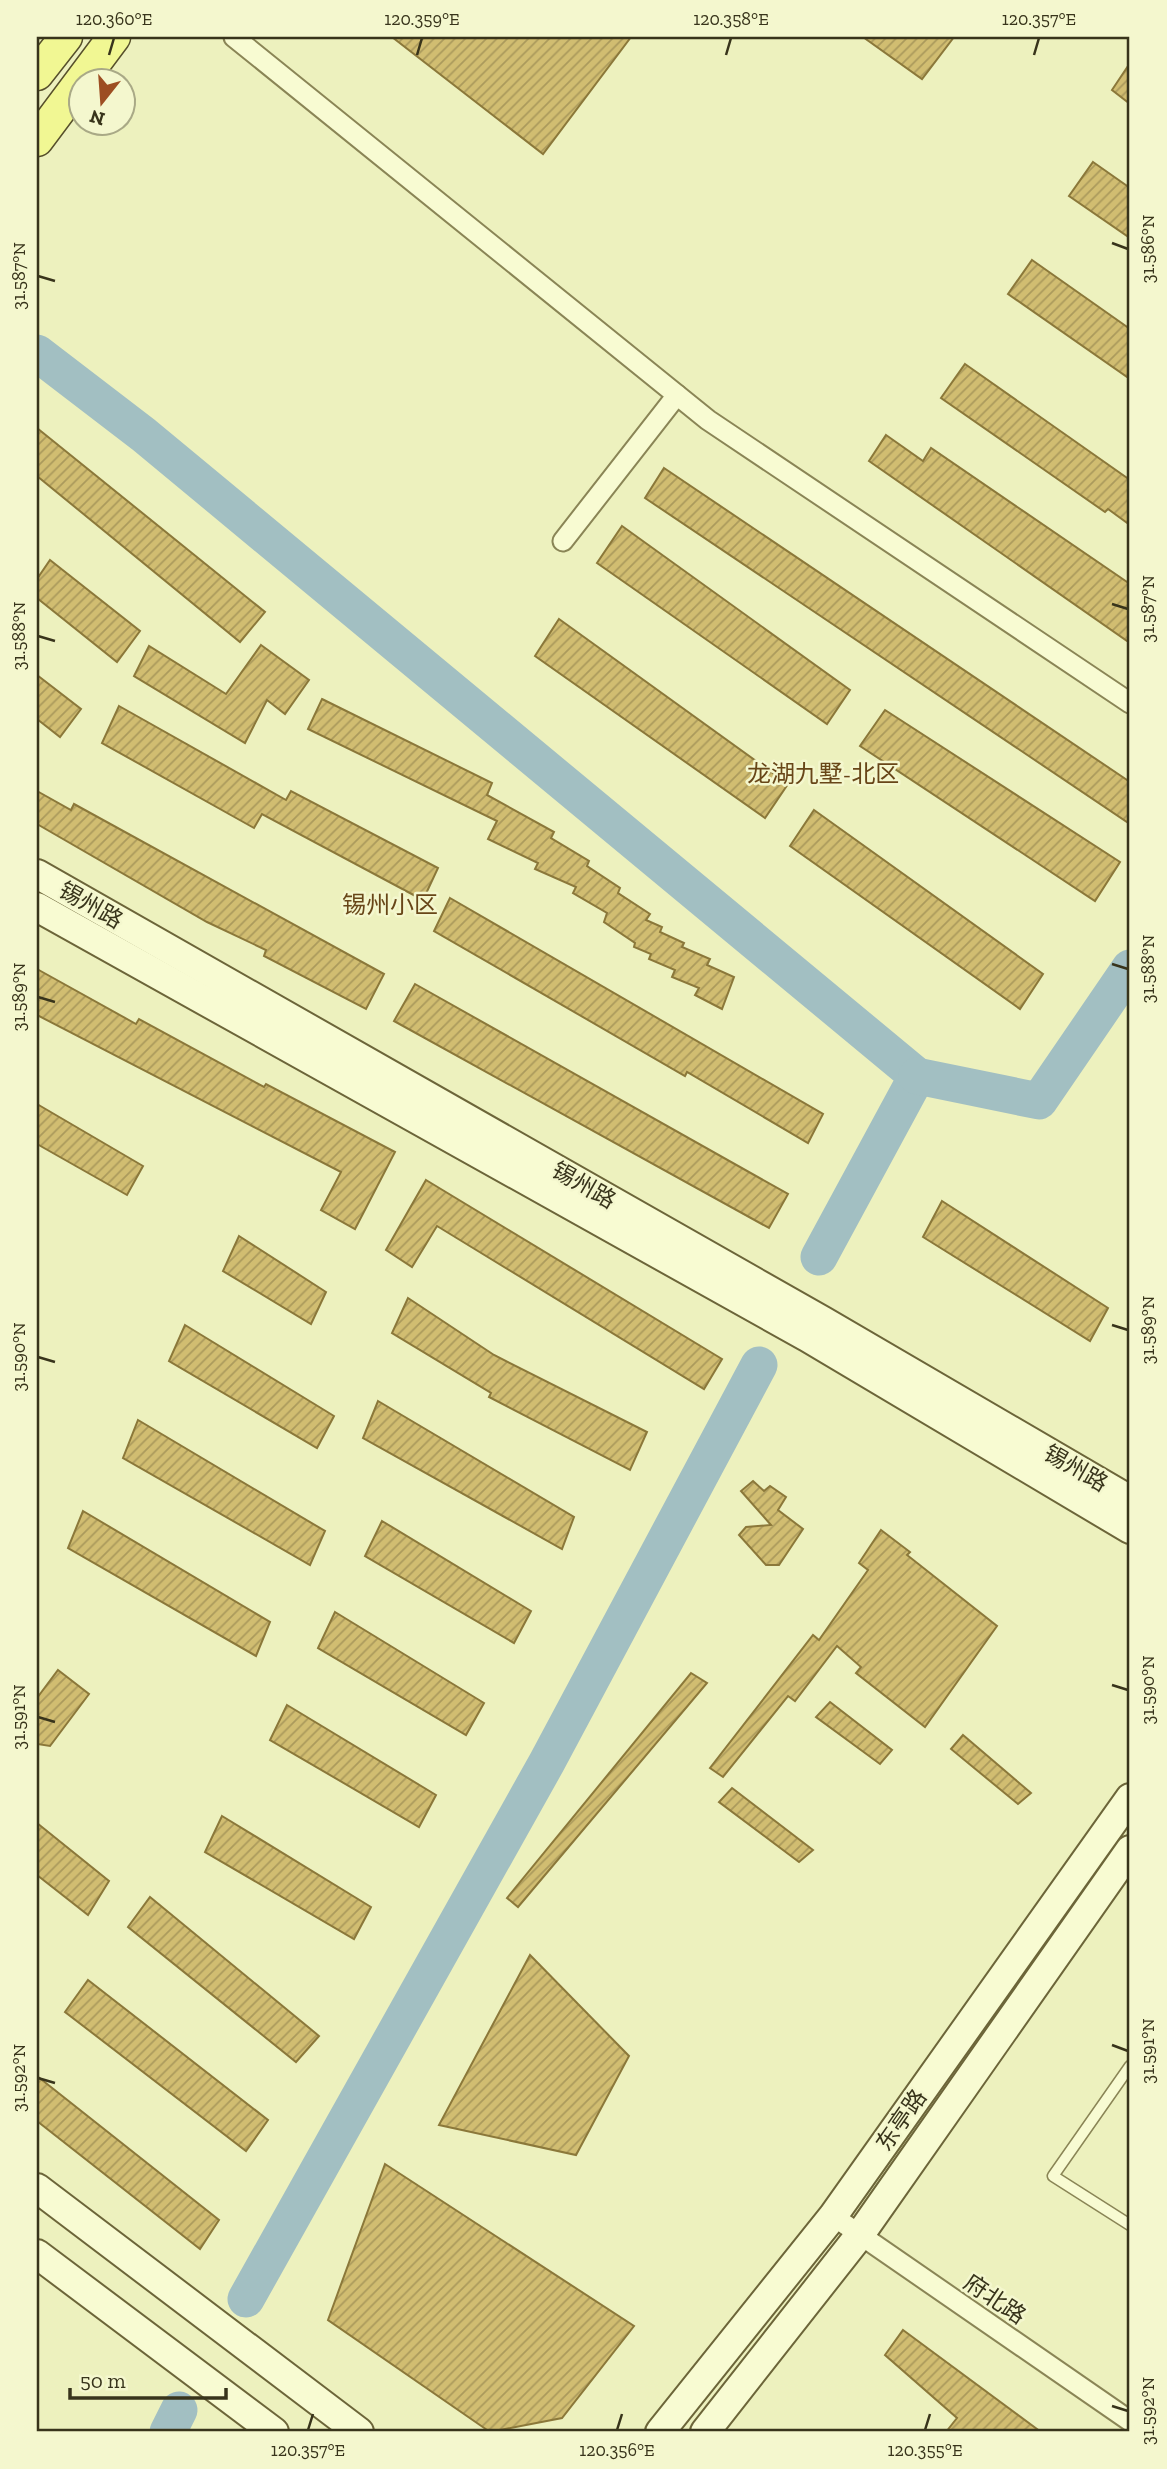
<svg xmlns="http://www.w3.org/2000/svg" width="1167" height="2469" font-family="'Zilla Slab','Noto Sans SC',serif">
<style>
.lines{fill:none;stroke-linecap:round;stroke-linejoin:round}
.river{stroke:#a2bfc2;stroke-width:37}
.building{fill:url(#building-hatch);stroke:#8b783a;stroke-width:2}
.lane-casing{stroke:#8a8556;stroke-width:13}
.street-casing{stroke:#8a8556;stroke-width:23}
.secondary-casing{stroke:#6c6539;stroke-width:32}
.primary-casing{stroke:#57502b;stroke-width:35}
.lane{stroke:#f8fbd2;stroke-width:10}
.street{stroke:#f8fbd2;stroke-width:19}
.secondary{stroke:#f8fbd2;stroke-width:28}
.primary{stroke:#f1f793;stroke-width:32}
.ticks{fill:none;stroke:#38341b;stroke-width:2.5}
.labels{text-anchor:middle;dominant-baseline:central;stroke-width:5;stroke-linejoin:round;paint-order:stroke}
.street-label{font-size:23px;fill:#38341b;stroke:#f4f7ce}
.neighbourhood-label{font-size:24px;fill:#684618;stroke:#f4f7ce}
.neatline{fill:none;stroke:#38341b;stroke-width:2.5}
.ticks-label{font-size:18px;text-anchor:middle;fill:#38341b}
</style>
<defs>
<pattern id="building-hatch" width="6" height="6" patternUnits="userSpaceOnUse" patternTransform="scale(1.75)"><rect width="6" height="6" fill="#d1bd71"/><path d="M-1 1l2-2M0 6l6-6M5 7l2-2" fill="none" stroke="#ab9a5c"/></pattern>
</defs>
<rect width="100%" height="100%" fill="#edf1be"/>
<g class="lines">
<g class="river">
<polyline points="37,353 144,435 917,1076 819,1257"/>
<polyline points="917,1076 1039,1101 1130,968"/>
<polyline points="246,2299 547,1762 759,1365"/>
<polyline points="168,2432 179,2410"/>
</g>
</g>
<g class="building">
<polygon points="392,37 631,37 543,154"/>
<polygon points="863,37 954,37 922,79"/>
<polygon points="1130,63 1130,104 1112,90"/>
<polygon points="1093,162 1130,188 1130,238 1069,196"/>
<polygon points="1032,260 1130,329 1130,379 1008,294"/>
<polygon points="965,364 1130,480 1130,525 1108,509 1105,512 941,398"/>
<polygon points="37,428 265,612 240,642 37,476"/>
<polygon points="886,435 923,461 931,448 1130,584 1130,643 869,461"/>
<polygon points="664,468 1130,782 1130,824 645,498"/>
<polygon points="622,526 850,690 827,724 597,563"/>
<polygon points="50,560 140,631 117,662 37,598 37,579"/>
<polygon points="559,619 788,784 765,818 535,656"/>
<polygon points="261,645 309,680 285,714 267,700 245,743 134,676 149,646 226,694"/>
<polygon points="37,675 81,709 60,737 37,719"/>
<polygon points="322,699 492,783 487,795 554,832 551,838 589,861 587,866 620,888 618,893 650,914 646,920 662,927 660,932 684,943 682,947 710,959 707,965 734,977 722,1009 695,995 699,988 672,977 675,970 649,959 651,954 634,947 635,943 604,922 607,913 573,893 576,887 535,869 538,863 488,839 497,821 308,729"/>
<polygon points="119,706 286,800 291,791 438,868 423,900 262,814 254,828 102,743"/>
<polygon points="885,710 1120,862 1095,901 860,746"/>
<polygon points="37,791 71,810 74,804 384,974 366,1009 264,956 266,950 207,922 37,824"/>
<polygon points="814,810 1043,974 1020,1009 790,846"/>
<polygon points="450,898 823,1114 808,1143 687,1072 685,1076 434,931"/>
<polygon points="37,969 136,1024 139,1019 264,1087 266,1084 395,1152 355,1229 321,1210 341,1172 37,1015"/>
<polygon points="415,984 788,1194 769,1228 394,1021"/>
<polygon points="37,1104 143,1166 127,1195 37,1144"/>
<polygon points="426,1180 722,1359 704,1389 437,1226 412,1267 386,1250"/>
<polygon points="942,1201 1108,1308 1090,1341 923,1237"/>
<polygon points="239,1236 326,1292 311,1324 223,1271"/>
<polygon points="408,1298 494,1355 647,1432 630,1470 489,1397 491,1393 392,1333"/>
<polygon points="185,1325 334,1416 317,1448 169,1361"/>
<polygon points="378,1401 574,1517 562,1549 363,1438"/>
<polygon points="138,1420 325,1531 310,1565 123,1458"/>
<polygon points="753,1481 764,1491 770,1486 786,1497 778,1510 803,1529 779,1565 766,1565 739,1535 746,1527 771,1525 741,1491"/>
<polygon points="83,1511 270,1622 256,1656 68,1548"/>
<polygon points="382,1521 531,1611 514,1643 365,1556"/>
<polygon points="881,1530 910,1552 907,1555 997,1626 925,1727 856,1673 861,1667 837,1646 795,1701 788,1696 723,1777 710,1768 813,1635 819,1640 868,1570 859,1563"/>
<polygon points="335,1612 484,1703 466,1735 318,1648"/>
<polygon points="58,1670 89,1694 50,1746 37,1744 37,1698"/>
<polygon points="691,1673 707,1683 518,1907 507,1898"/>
<polygon points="830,1702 892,1750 880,1764 816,1717"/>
<polygon points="287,1705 436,1795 419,1827 270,1740"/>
<polygon points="963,1735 1031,1793 1018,1804 951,1749"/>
<polygon points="732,1788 813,1850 799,1862 719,1802"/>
<polygon points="222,1816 371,1907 354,1939 205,1852"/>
<polygon points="37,1823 109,1881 88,1915 37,1875"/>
<polygon points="150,1897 319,2036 296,2062 128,1927"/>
<polygon points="530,1955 629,2056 576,2155 439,2125"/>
<polygon points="88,1980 268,2120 246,2151 65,2012"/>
<polygon points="37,2076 219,2220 200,2249 37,2121"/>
<polygon points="385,2164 634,2326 562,2418 490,2432 328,2320"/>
<polygon points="903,2330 1041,2432 946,2432 957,2418 885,2355"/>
</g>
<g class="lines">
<g class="lane-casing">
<polyline id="lane" points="1130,2066 1053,2176 1130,2225"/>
</g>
<g class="street-casing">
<g id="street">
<polyline points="234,37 708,420 1130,703"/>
<polyline points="563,541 677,395"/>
<polyline points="833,2216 1130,2421"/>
</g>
</g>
<g class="secondary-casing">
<g id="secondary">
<polyline points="37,874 823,1321 1130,1500"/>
<polyline points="37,907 807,1337 1130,1529"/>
<polyline points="37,2188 359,2432"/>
<polyline points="37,2254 274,2432"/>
<polyline points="660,2432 833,2216 1130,1798"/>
<polyline points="705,2432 859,2236 1130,1850"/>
</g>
</g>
<g class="primary-casing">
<g id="primary">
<polyline points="37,74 66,37"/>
<polyline points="37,140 114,37"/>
</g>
</g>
<use href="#lane" class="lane"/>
<use href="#street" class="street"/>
<use href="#secondary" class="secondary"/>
<use href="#primary" class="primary"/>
</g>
<path class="ticks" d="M109,55L114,38M417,55L422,38M726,55L731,38M1034,55L1039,38M1112,243L1128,249M38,276L55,281M1112,604L1128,609M38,636L55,641M1112,964L1128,969M38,997L55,1002M1112,1325L1128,1330M38,1357L55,1362M1112,1685L1128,1690M38,1717L55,1722M1112,2045L1128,2051M38,2078L55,2083M1112,2406L1128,2411M308,2430L313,2414M617,2430L622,2414M925,2430L930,2414"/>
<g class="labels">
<g class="street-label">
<text transform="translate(91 905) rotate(30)">锡州路</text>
<text transform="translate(584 1185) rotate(30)">锡州路</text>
<text transform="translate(1076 1468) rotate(30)">锡州路</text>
<text transform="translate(901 2120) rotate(-55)">东亭路</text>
<text transform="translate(995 2299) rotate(34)">府北路</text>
</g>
<g class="neighbourhood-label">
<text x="823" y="773">龙湖九墅-北区</text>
<text x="390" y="904">锡州小区</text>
</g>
</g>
<rect width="1167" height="2469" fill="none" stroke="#f4f7ce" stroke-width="77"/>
<g transform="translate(102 102) rotate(197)"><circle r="33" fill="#f4f7ce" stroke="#a9a986" stroke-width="2"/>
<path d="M0-5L12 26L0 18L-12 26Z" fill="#9d4e22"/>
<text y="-10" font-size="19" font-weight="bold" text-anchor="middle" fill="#38341b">N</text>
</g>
<path d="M70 2388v10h156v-10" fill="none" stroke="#38341b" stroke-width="3.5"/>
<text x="80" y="2388" font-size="21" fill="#38341b" stroke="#f4f7ce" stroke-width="5" paint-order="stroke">50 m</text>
<rect x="38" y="38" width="1090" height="2392" class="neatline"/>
<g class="ticks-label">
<text x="114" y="25">120.360°E</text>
<text x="422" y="25">120.359°E</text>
<text x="731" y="25">120.358°E</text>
<text x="1039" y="25">120.357°E</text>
<text transform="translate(1148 249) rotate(-90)" y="6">31.586°N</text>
<text transform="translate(19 276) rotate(-90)" y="6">31.587°N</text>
<text transform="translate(1148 609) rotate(-90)" y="6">31.587°N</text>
<text transform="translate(19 636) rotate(-90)" y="6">31.588°N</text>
<text transform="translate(1148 969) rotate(-90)" y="6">31.588°N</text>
<text transform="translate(19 997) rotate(-90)" y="6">31.589°N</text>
<text transform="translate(1148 1330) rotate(-90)" y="6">31.589°N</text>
<text transform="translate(19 1357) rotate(-90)" y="6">31.590°N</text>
<text transform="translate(1148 1690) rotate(-90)" y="6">31.590°N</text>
<text transform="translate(19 1717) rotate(-90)" y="6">31.591°N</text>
<text transform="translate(1148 2051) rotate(-90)" y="6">31.591°N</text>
<text transform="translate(19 2078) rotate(-90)" y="6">31.592°N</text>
<text transform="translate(1148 2411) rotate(-90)" y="6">31.592°N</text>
<text x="308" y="2456">120.357°E</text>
<text x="617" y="2456">120.356°E</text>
<text x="925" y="2456">120.355°E</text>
</g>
</svg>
